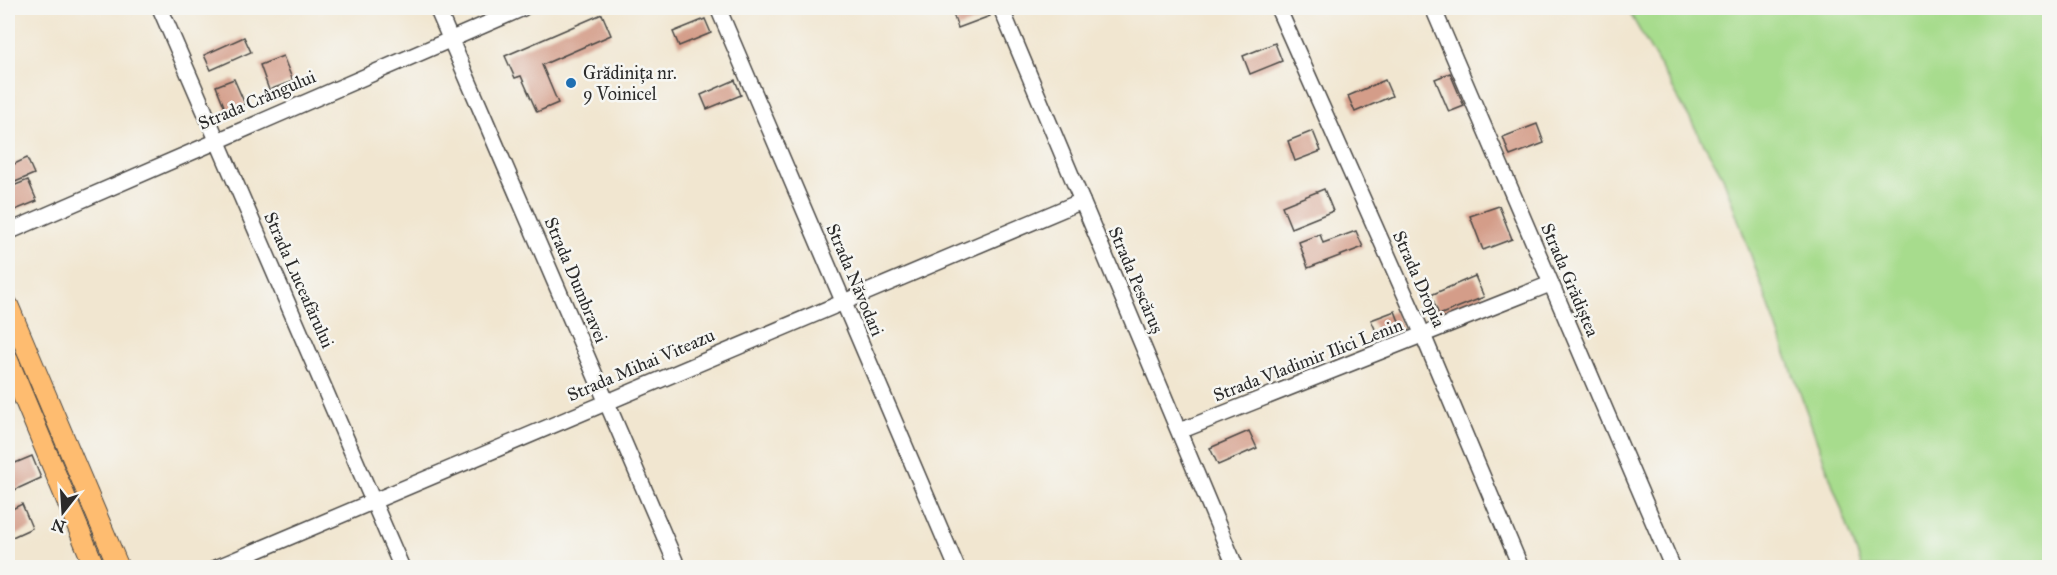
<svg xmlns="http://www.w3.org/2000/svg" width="2057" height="575" font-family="'IM FELL Great Primer',serif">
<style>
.green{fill:#a7dc8d;stroke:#69845c;stroke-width:1.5}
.building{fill:#d49d89}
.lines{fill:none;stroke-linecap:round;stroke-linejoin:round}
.minor-casing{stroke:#494744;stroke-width:18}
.major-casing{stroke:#494744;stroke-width:22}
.minor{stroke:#fff;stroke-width:15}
.major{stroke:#febc70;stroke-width:20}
.poi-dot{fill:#1f6fb2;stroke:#f6f6f2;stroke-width:2}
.labels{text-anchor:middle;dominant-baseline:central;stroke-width:5;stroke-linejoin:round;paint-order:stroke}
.poi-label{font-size:18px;fill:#2b2b2b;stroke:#f6f6f2;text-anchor:start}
.street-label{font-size:18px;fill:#2b2b2b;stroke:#f6f6f2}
</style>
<rect width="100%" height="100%" fill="#f6f6f2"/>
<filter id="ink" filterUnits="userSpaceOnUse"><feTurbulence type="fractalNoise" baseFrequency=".0167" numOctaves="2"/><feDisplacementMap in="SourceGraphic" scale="12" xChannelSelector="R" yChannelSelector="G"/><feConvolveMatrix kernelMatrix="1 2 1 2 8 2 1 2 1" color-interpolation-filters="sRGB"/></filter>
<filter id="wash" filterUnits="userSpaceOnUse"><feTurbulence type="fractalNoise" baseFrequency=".008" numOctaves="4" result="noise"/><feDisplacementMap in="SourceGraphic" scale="24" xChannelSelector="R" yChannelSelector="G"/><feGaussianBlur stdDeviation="1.35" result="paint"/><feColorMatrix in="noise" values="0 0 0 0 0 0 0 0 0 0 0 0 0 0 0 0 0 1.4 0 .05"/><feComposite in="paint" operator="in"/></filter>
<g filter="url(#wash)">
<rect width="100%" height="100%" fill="#f1e6d0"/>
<polygon class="green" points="1627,8 2049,8 2049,567 1862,567 1723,177"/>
<g id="blocks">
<g class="building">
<polygon points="951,8 987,8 990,16 958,28"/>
<polygon points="602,14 611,35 542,65 558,103 537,112 521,76 515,78 505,56"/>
<polygon points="705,19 711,33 679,46 673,32"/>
<polygon points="244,37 251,52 211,70 204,55"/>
<polygon points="1275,43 1282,61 1250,74 1243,56"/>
<polygon points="283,56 293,81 269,90 260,65"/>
<polygon points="1450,73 1464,106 1449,112 1435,79"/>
<polygon points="234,79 245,104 226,111 216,86"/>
<polygon points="735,80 741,95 707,109 701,95"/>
<polygon points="1385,80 1392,96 1355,112 1348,96"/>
<polygon points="1537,124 1544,143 1510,156 1503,137"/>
<polygon points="1313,131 1321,151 1295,161 1288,141"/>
<polygon points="27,158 34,174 8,185 8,167"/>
<polygon points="28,180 37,201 8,213 8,188"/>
<polygon points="1324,189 1333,211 1291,228 1282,206"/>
<polygon points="1499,206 1512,239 1483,250 1470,216"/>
<polygon points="1356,231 1363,247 1308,268 1299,242 1320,234 1323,243"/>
<polygon points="1475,276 1484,297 1439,315 1431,295"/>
<polygon points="1395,311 1402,329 1379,338 1371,320"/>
<polygon points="1249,431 1257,448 1218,465 1210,448"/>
<polygon points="32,456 41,478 8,493 8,466"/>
<polygon points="22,504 32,528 8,539 8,511"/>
</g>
</g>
</g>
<g filter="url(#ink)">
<use href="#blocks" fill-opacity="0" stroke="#494744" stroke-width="1.5"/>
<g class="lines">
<g class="minor-casing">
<g id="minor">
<polyline points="160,8 402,568"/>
<polyline points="437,8 678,568"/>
<polyline points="718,8 957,568"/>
<polyline points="1001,8 1236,568"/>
<polyline points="1278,8 1423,335 1521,568"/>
<polyline points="1433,8 1673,568"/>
<polyline points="8,232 523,8"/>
<polyline points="1180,431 1550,284"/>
<polyline points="216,568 1082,201"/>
</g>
</g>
<g class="major-casing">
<g id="major">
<polyline points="8,305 119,568"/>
<polyline points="8,360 95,568"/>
</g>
</g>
<use href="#minor" class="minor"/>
<use href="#major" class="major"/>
</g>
</g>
<circle class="poi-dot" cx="571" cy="83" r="6"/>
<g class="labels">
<g class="poi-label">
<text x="583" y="73">Grădinița nr.<tspan x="583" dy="21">9 Voinicel</tspan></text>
</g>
<g class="street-label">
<text transform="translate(257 100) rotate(-23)">Strada Crângului</text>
<text transform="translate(1419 279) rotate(66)">Strada Dropia</text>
<text transform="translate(299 280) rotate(66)">Strada Luceafărului</text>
<text transform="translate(576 280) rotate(67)">Strada Dumbravei</text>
<text transform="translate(855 280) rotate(67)">Strada Năvodari</text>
<text transform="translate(1136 280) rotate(67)">Strada Pescăruș</text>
<text transform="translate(1570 280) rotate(67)">Strada Grădiștea</text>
<text transform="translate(1308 360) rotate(-21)">Strada Vladimir Ilici Lenin</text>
<text transform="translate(641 365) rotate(-23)">Strada Mihai Viteazu</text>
</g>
</g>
<rect width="2057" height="575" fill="none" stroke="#f6f6f2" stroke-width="30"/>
<g transform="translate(63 512) rotate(197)" stroke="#f6f6f2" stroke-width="4.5" paint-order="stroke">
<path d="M0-4.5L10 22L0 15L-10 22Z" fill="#2b2b2b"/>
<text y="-9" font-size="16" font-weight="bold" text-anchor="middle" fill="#2b2b2b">N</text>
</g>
</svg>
